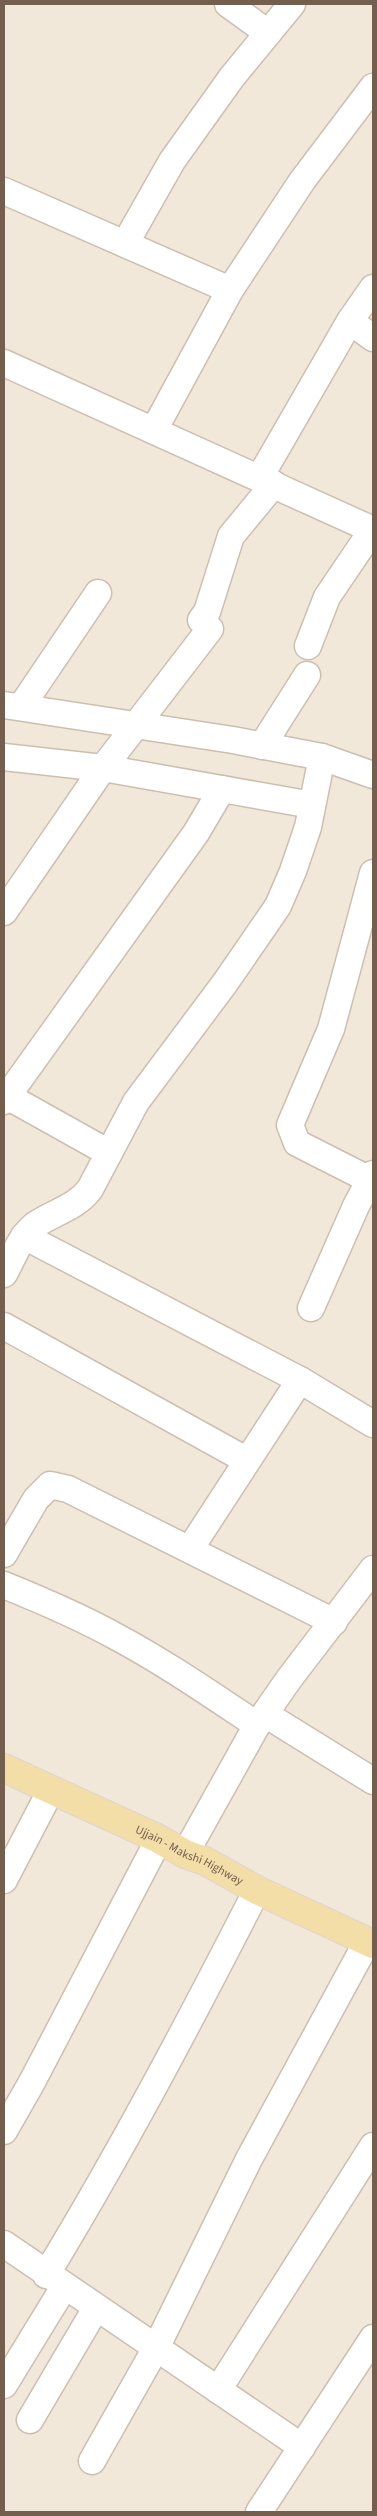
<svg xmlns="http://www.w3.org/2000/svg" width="377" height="2516" font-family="'Source Sans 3',sans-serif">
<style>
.residential{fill:#f2e8d9}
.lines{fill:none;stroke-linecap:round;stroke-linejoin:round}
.minor-casing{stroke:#ccbfb0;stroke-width:29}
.major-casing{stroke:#dbd5d1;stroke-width:30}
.minor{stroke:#fff;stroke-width:26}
.major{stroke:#f4dea8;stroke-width:28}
.labels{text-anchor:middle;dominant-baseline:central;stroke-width:4;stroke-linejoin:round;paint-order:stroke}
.street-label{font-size:12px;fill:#745f4f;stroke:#fefaf0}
</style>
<rect width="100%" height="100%" fill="#fbf6ea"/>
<rect class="residential" x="4" y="4" width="369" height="2508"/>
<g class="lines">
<g class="minor-casing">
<g id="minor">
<polyline points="228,4 268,33"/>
<polyline points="4,191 230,290"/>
<polyline points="125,244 172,161 232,77 292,4"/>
<polyline points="350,321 373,338"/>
<polyline points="4,363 373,530"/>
<polyline points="154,430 230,290 302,181 373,87"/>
<polyline points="260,477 350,321 373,288"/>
<polyline points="201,620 207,612 231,536 274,484"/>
<polyline points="308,646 327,597 373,529"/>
<polyline points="4,705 233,740 322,757 373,775"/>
<polyline points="21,707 98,593"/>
<polyline points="262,746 307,675"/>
<polyline points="4,757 103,768 312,805"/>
<polyline points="4,912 103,768 210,629"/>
<polyline points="7,1096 109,1153"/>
<polyline points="4,1101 196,833 222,789"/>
<polyline points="370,1180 297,1143 290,1125 331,1029 373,873"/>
<polyline points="24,1236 300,1380 373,1424"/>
<path d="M4,1274C13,1258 20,1237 35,1225C54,1212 76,1208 90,1189L136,1102L225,983L278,906L293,871L308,827L322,757"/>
<polyline points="311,1308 356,1206 373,1174"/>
<polyline points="4,1326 246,1460"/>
<polyline points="190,1549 300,1380"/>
<polyline points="4,1554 36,1499 50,1485 68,1489 334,1622"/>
<path d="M4,1585C41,1600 79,1616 115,1636C164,1662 210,1694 257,1725"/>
<polyline points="265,1714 373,1781"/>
<polyline points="185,1854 257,1725 289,1679 373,1569"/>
<polyline points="4,1880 51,1790"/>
<polyline points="4,2131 32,2082 159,1839"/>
<polyline points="4,2244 302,2447"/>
<path d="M46,2275C122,2150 190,2021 257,1890"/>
<polyline points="4,2385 64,2287"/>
<polyline points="218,2390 373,2146"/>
<polyline points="30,2420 96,2308"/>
<polyline points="92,2461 156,2348 249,2159 367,1942"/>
<polyline points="259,2512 373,2338"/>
</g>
</g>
<g class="major-casing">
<g id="major">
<path id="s1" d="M4,1768L159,1839L185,1854L205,1861L257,1890L373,1944"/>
</g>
</g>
<use href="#minor" class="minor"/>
<use href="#major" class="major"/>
</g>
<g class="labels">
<g class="street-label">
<text stroke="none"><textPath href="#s1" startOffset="205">Ujjain - Makshi Highway</textPath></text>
</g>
</g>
<rect width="377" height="2516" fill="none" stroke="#745f4f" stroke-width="10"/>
</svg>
